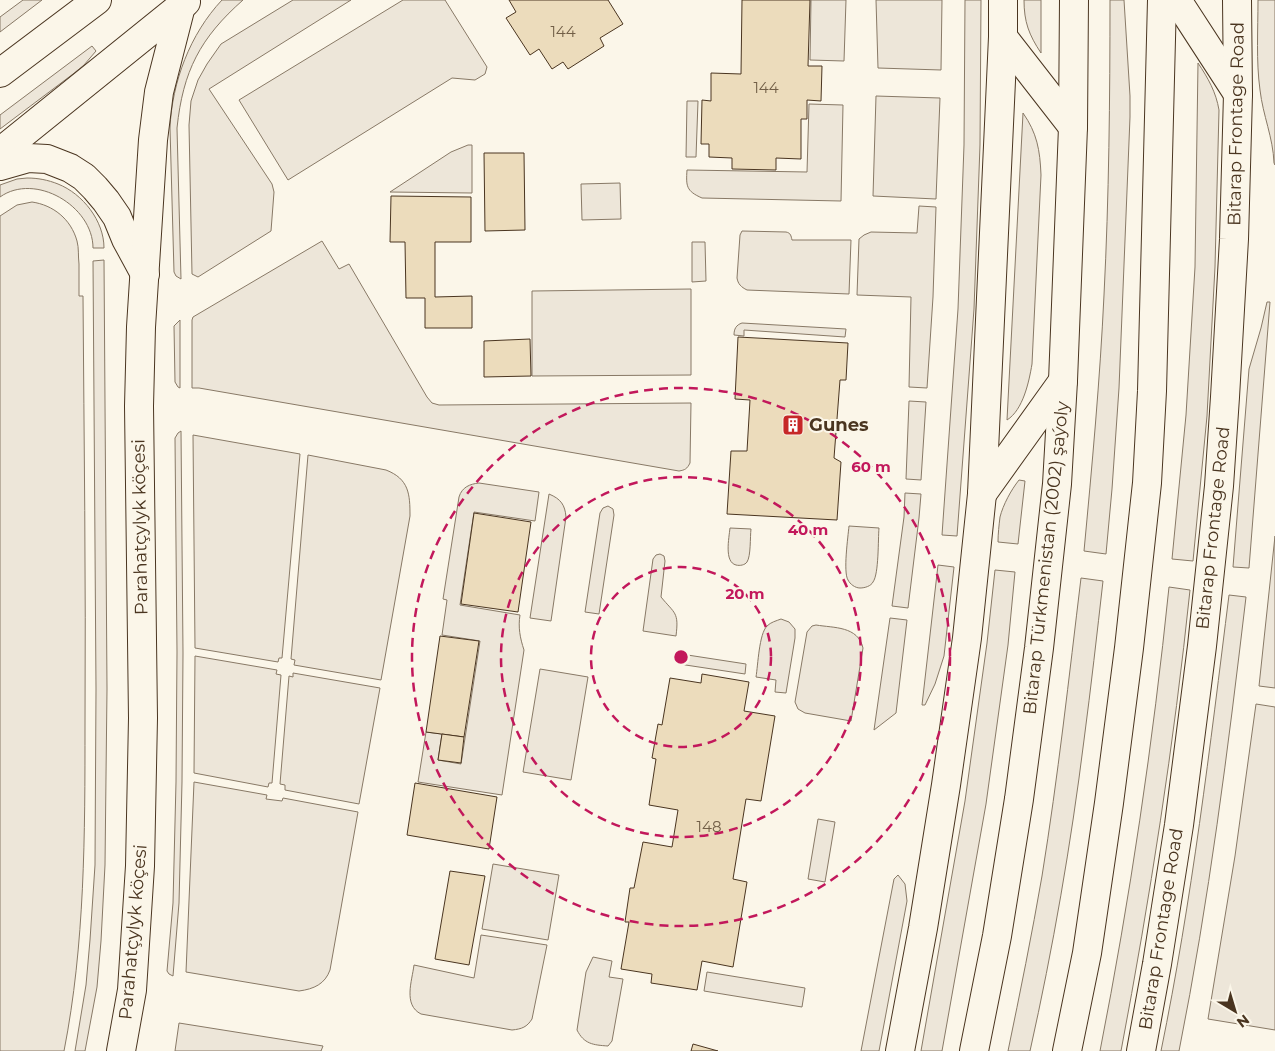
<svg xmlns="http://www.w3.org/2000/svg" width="1275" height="1051" font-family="Montserrat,sans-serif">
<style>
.green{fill:#ede6d9;stroke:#887966}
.building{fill:#ecdcbc;stroke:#4a3520}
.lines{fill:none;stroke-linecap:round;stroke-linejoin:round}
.minor-casing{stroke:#4a3520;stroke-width:30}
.secondary-casing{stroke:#4a3520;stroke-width:30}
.primary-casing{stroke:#4a3520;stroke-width:30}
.minor{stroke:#fbf6e9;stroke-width:28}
.secondary{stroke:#fbf6e9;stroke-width:28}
.primary{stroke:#fbf6e9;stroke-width:28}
.ring{fill:none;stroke:#c2185b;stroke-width:2.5;stroke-dasharray:9 6}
.labels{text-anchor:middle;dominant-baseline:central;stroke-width:4;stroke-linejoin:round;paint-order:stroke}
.number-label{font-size:15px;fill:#725f47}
.street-label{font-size:18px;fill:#4a3520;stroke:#fbf6e9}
.poi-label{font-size:18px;font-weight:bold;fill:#4a3520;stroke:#fbf6e9;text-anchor:start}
.centre{fill:#c2185b;stroke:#fbf6e9;stroke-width:2.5}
.ring-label{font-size:15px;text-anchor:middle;font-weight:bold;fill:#c2185b;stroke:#fbf6e9;stroke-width:4;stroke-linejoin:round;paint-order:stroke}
</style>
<rect width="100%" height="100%" fill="#fbf6e9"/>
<g class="green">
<polygon points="23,0 42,0 0,32 0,17"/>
<path d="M222,0H243C200,38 183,71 177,128L181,279L176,276L174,272L170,128C172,82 190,34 222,0Z"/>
<polygon points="293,0 351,0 209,89 272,184 274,192 271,231 198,277 192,274 189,125 191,101 198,80 207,64 221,44"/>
<polygon points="403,0 445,0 487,67 485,74 475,80 452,78 288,180 239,100"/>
<polygon points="811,0 846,0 844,61 810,60"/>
<polygon points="876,0 942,0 941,70 878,68"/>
<polygon points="965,0 981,0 980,145 974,309 957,536 942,535 958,309 964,145"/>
<path d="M1024,0H1041V53C1029,35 1024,22 1024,0Z"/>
<path d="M1110,0H1124L1130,96V117L1119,388L1112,489L1106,554L1084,551C1092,466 1100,380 1104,295C1109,197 1110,98 1110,0Z"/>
<path d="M1258,0H1275V165L1274,163C1273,137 1263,116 1260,90C1256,61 1258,30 1258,0Z"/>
<polygon points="92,46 96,51 84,65 73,74 0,129 0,115"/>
<path d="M1198,63C1208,78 1216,92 1219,110L1215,267L1207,416L1193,561L1172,559L1186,415L1195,267Z"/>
<polygon points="876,96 940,98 936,199 873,196"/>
<polygon points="687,101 698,101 696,157 686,157"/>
<path d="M809,104L843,105L841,201L702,198C686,191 686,186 687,170L807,172Z"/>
<path d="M1023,113C1037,133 1040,150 1041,175L1032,364C1029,382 1023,410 1007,420Z"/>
<polygon points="468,145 472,145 472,193 390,192 451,152"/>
<path d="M27,178C38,178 48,180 58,184C83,194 104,221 104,248H93C93,206 35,172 0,197V185L17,179Z"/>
<polygon points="620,183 621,219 582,220 581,184"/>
<path d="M32,202C53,205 71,219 77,241C79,248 78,256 79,264C79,275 79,285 79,296H83C84,439 86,582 85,725C85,834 85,944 64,1051H0V216L17,205Z"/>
<polygon points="919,206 936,207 933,297 927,388 909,387 911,297 857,295 859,239 864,235 871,232 917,233"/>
<path d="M742,231L786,232C791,233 791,236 792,240H851L849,294L747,290C741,287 738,284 737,278L740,235Z"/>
<path d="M322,241L339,269L349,264L427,397L432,403L439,405L691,403L690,463C687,469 685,470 679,471L199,388H192V320L193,317Z"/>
<polygon points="692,242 705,242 706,281 692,282"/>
<polygon points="104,260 107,689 105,865 101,941 97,987 85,1051 75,1051 86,985 90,940 95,865 96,689 93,261"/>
<polygon points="691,289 691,375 532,376 532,291"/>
<polygon points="1267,302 1270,302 1249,568 1233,567 1249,369 1261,328"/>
<polygon points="180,320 180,388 178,387 175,382 174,326"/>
<path d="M742,323L846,329L845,337L744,330V336L734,335C734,329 736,325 742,323Z"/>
<polygon points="909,401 926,402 921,480 906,479"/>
<polygon points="181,431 183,653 182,782 179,903 173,976 169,974 167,971 173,903 176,782 177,652 175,438 178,433"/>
<polygon points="193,435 300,454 282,658 279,658 278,662 195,648"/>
<path d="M308,455L386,470C409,479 410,494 410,516L381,680L294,665L295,660L291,659Z"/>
<path d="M1019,480L1025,481L1018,544L998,542C998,534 999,525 1000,517C1003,505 1011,490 1019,480Z"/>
<path d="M479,483L539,492L535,521L474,512L460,605L520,615C518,627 520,638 524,650L502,795L418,782L426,732L442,734L438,760L461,764L480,641L442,635L447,600L443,599L459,497C462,487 470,484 479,483Z"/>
<polygon points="905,493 921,494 919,518 908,608 892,606 904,517"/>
<path d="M549,494C561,499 565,505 566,517L551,621L530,618Z"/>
<polygon points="608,506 613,509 614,515 599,614 585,612 600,513 603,508"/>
<path d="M849,526L879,528C878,539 879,574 873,582C871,586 865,588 860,588C855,588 850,584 848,580C843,572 848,537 849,526Z"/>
<path d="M730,528L751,529C750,537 751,556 747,562C745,565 740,566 736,565C724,562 729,538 730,528Z"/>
<polygon points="1275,536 1275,688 1259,686"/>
<path d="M660,554L664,556L665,561L661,597C675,614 679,612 676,636L643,631L653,559L656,555Z"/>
<polygon points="938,565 954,567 944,656 935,684 925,705 922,705"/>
<polygon points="995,570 1015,572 1008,645 986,804 942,1051 921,1051 965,801 987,643"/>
<path d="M1081,578L1103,581C1097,634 1091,687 1084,740C1071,844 1053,948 1030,1051H1008C1020,993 1032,934 1042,876C1058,777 1069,677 1081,578Z"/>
<path d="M1169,587L1190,590C1174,744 1150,898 1121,1051H1100C1130,898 1153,743 1169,587Z"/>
<path d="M1229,595L1246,597C1228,749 1209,901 1179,1051H1161C1192,900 1210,747 1229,595Z"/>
<polygon points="890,618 907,620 896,713 874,730"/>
<path d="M781,619L789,622L795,629V638L786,693L775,692L776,680L756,677C758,665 759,634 767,626C771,622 776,621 781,619Z"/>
<path d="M816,625C834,628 858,626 863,648L851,721L805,713L798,709L795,702L807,632L812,626Z"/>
<polygon points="681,654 746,664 745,674 679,664"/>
<polygon points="195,656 277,670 276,674 281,675 272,783 269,783 268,787 194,773"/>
<polygon points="540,669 588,677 571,780 523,772"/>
<polygon points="293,673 380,688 359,804 285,790 285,785 280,784 289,676 293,677"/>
<polygon points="1256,704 1275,707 1275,1030 1208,1019 1235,856"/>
<path d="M194,782L267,795L266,799L282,801L283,798L358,812L330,970C325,984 314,989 299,991L186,972Z"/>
<polygon points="818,819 835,822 825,882 808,879"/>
<polygon points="493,864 559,875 548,940 482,929"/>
<polygon points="898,875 905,884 907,901 879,1051 861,1051 894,879"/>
<path d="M481,935L547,945L532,1019C527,1027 522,1029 512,1030L421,1014C403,1005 412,981 414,965L474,978Z"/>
<path d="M593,957L612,961L609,977L623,979L612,1041L608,1046C593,1045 584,1044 577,1030L586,972Z"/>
<polygon points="707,972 805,988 802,1007 704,991"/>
<polygon points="179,1023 323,1046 321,1051 175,1051"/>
</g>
<g class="building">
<polygon points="509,0 608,0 623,24 600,38 604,46 568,69 563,62 552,69 539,49 530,55 506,18 516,12"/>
<polygon points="742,0 810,0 808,66 822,66 821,101 807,100 807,119 801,119 801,159 776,158 776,170 732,169 732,158 709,157 709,144 701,144 702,100 711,101 711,73 741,74"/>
<polygon points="484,153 524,153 525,230 485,231"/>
<polygon points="391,196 471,197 471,242 435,242 435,297 472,296 472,328 425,328 425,298 406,298 405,242 390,242"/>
<polygon points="738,337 848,343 846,380 840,380 834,458 841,462 837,520 727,514 731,451 747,451 750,400 735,399"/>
<polygon points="530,339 531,376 484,377 484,341"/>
<polygon points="474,513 531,522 518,612 461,604"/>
<polygon points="440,636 479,641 464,737 426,732"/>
<polygon points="702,674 749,682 744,711 775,716 761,801 746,799 733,879 747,882 733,967 702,961 697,990 651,983 652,974 621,969 629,922 625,922 630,888 634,888 643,842 672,847 678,810 649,805 656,759 652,758 658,724 662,725 670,678 701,683"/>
<polygon points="442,734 464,737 461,763 438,760"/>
<polygon points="415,783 497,797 489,849 407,835"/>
<polygon points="450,871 485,876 469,965 435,959"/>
<polygon points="693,1044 718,1051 691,1051"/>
</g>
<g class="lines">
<g class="minor-casing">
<g id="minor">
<polyline points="1177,0 1238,94"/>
<polyline points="1003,37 1073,127"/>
<polyline points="0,152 186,2"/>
<polyline points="0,166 28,158 47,159 70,168 84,177 95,188 106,201 117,217 126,239 145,274"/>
<polyline points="982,494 1063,381"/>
<polyline points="121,1051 132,990 140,866 143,718 139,406 141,327 153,140 159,92 181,6"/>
<polyline points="900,1051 923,928 946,785 967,638 982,494 1003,37 1003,0"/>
<polyline points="1141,1051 1157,964 1179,825 1202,646 1219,486 1225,397 1234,239 1238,94 1237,0"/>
</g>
</g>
<g class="secondary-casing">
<polyline id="secondary" points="0,73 97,0"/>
</g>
<g class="primary-casing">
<g id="primary">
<polyline points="974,1051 997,936 1019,799 1039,648 1057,484 1063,381 1073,127 1074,0"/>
<polyline points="1067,1051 1087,953 1109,803 1129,648 1147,483 1152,391 1162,0"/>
</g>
</g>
<use href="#minor" class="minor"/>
<use href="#secondary" class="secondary"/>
<use href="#primary" class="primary"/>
</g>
<g class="ring">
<circle cx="681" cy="657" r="90"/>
<circle cx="681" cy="657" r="180"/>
<circle cx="681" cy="657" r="269"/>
</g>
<defs>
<g id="building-square" transform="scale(1.125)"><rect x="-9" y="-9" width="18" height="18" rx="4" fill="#c62828" stroke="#fbf6e9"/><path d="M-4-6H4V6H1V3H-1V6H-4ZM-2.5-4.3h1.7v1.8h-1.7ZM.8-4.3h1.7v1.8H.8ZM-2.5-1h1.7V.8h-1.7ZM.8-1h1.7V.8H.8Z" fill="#fff"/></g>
</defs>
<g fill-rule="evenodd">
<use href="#building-square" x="793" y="425"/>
</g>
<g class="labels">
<g class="number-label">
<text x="563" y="31">144</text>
<text x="766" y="87">144</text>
<text x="709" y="826">148</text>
</g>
<g class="street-label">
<text transform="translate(1236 124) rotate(-89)">Bitarap Frontage Road</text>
<text transform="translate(140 527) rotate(-91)">Parahatçylyk köçesi</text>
<text transform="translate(1213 528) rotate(-84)">Bitarap Frontage Road</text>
<text transform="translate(1046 558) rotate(-84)">Bitarap Türkmenistan (2002) şaýoly</text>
<text transform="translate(1161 929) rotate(-81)">Bitarap Frontage Road</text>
<text transform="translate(133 932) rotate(-85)">Parahatçylyk köçesi</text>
</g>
<g class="poi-label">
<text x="809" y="425">Gunes</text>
</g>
</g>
<circle cx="681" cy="657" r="8" class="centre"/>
<g class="ring-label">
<text x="871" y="472">60 m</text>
<text x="808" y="535">40 m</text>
<text x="745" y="599">20 m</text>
</g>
<g transform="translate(1235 1011) rotate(142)" stroke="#fbf6e9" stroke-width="4" paint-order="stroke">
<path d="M0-4L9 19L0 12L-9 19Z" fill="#4a3520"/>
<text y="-8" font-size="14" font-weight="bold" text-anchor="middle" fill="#4a3520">N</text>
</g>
</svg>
